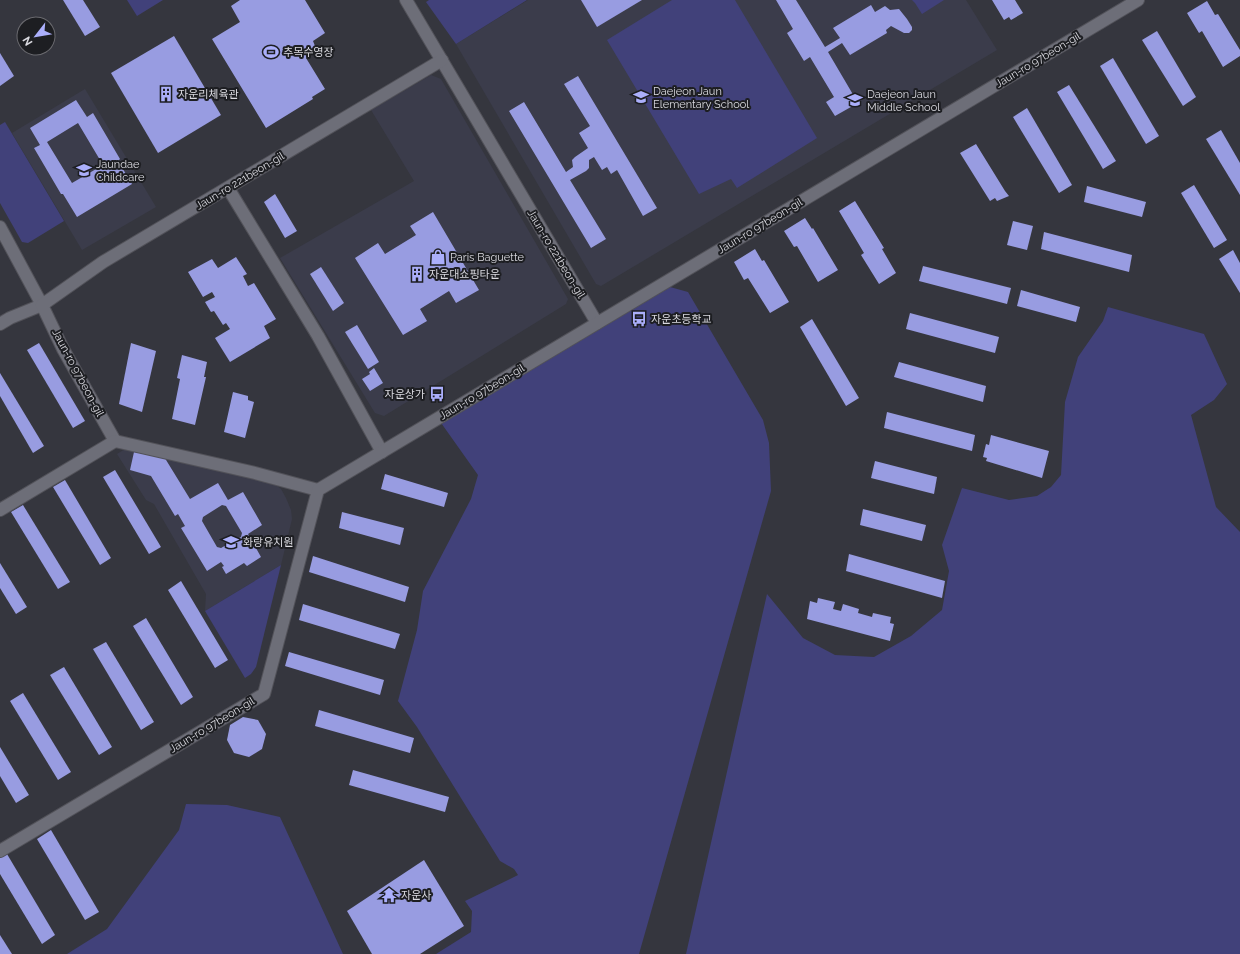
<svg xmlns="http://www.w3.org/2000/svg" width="1240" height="954" font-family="Raleway,'Noto Sans KR',sans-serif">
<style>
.built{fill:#3b3c4b}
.green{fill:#41417a}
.building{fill:#989ce1;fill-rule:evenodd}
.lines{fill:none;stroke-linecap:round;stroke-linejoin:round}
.minor-casing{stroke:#525259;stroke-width:14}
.minor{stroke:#6d6e78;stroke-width:12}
.labels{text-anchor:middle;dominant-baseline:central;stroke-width:4;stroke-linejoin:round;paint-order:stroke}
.poi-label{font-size:11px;fill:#dadae0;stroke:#1d1e22;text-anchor:start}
.street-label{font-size:11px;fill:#dadae0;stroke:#1d1e22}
</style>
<rect width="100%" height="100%" fill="#35363e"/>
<g class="built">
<polygon points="528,0 966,0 997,50 601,286 596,284 456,44"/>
<polygon points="431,75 441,79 568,299 566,304 384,416 375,413 280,258 414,181 371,110"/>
<polygon points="85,89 156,207 82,250 12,133"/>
<polygon points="133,444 272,481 281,489 286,498 291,510 292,519 281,565 205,611 206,594 154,504 146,500 117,454"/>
</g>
<g class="green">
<polygon points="127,0 163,0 137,16"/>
<polygon points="429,0 527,0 456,44 426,2"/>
<polygon points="672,0 735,0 817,138 737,188 731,179 699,194 607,40"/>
<polygon points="912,0 944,0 922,14 915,3"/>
<polygon points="5,122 64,221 28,243 22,242 0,203 0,125"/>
<polygon points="670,287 688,292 763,420 769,443 771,491 639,954 436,954 471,932 472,911 465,901 518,875 514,869 500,861 417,727 398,701 417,630 423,591 471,499 478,475 439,420"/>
<polygon points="1108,307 1204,334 1227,384 1214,400 1191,415 1216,507 1240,532 1240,954 686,954 767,594 803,638 835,655 874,657 911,636 942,610 949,571 942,545 962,488 1009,500 1037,496 1051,487 1061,475 1065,402 1078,357 1103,321"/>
<polygon points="281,565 256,667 251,674 245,678 205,611"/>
<polygon points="186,804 227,805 280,817 343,954 67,954 107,929 179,830"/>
</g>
<g class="building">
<polygon points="63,0 83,0 100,27 85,36"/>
<polygon points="240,0 305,0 325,33 313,41 317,51 306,58 325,89 312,97 313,99 266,128 212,39 240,22 231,6"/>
<polygon points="581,0 642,0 597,27"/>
<polygon points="776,0 796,0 825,47 840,38 833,28 871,5 875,12 885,6 890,10 899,9 907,19 912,27 912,30 909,33 904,33 891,26 886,30 887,33 850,55 842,43 828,52 858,103 835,116 826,102 834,97 810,57 804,61 787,33 793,29"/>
<polygon points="992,0 1015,0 1023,13 1011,20 1009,17 1004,20"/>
<polygon points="1207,1 1215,15 1218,14 1240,50 1240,56 1223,67 1202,31 1199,33 1187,13"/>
<polygon points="1157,31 1196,97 1183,106 1142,40"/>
<polygon points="174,36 221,115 158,153 111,73"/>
<polygon points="0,53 14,76 0,86"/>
<polygon points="1113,58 1159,136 1146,144 1100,66"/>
<polygon points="578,76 657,208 643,216 617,170 611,174 607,167 602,170 594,157 589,160 589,168 586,171 570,180 606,239 591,248 509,111 524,102 566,172 573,167 572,160 575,157 588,148 579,133 590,126 564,84"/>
<polygon points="1069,85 1116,161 1103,169 1057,92"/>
<path d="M76,100L87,117L93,113L120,159L118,161L132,184L77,217L63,194H61L34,148L40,145L30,128ZM78,123L103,165L72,183L47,142Z"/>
<polygon points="1027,108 1072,185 1059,193 1013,117"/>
<polygon points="1221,130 1240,163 1240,195 1206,139"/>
<polygon points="976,144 1005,191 1009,196 997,201 995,198 990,201 960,153"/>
<polygon points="1194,185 1227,240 1214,248 1181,193"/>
<polygon points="1087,186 1146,202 1142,217 1084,202"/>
<polygon points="275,194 297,231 285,238 264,202"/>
<polygon points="855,201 884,248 882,249 896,273 879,284 861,255 864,253 839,211"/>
<polygon points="433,212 479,290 456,303 449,291 420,309 427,321 403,335 355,258 378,243 385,254 416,235 410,226"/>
<polygon points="805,218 812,229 813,228 838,270 818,282 797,246 794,247 784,231"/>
<polygon points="1013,221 1033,226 1027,250 1007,245"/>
<polygon points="1044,232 1132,255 1129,272 1041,249"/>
<polygon points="755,249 762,261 764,260 789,302 770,313 748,278 744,280 734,262"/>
<polygon points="1233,250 1240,263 1240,293 1219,259"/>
<polygon points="236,257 247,274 243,276 248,286 254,283 276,319 264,326 270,338 230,362 215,338 230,329 226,323 223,325 214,311 211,312 205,302 215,297 212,292 203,297 188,272 212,259 218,268"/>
<polygon points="923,266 1011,288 1007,304 919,281"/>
<polygon points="321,267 344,303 333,311 310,274"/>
<polygon points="1021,290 1080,307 1076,322 1017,306"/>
<polygon points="910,313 999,337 995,353 906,329"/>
<polygon points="812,319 859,398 846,406 800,327"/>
<polygon points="357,325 379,362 368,369 345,332"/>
<polygon points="39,343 85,421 73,428 27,350"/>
<polygon points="131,343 156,351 142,412 119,404"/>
<polygon points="182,355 207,362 204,377 206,377 195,425 172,419 180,379 177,378"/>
<polygon points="899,362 986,386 983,402 894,377"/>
<polygon points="374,368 383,383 370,391 362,379 370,374 369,372"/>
<polygon points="0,373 44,446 33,453 0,396"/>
<polygon points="233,392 248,396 248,400 254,402 245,438 224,432"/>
<polygon points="887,412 975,435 972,451 884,428"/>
<polygon points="991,435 1049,451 1042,478 986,461 987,458 983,457 986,444 989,445"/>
<path d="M134,452L145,454L146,452L163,455L190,499L218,483L228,500L243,492L262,525L248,534L261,557L247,566L244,563L226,574L222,567L224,566L221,562L207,571L181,528L185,526L178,514L175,516L151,476L130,470ZM222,505L226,506L242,533L241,537L221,548L217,547L202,521L203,517Z"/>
<polygon points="875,461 937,477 934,494 871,478"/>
<polygon points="115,470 161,547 149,554 103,477"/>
<polygon points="385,474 448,493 444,507 381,489"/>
<polygon points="65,480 111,558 100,565 53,487"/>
<polygon points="23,505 70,582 58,589 11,512"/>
<polygon points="863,509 926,525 922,541 860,525"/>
<polygon points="342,512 404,528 400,545 339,528"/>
<polygon points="849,554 945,581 942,598 846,571"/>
<polygon points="313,556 409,587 405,602 309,572"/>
<polygon points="0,563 27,607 16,614 0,588"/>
<polygon points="181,581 228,660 215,668 168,590"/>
<polygon points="818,598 835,602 833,609 841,611 843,604 859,609 858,613 872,617 873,613 891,617 890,623 894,624 890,641 807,619 810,601 817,603"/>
<polygon points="303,604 400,634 395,649 299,620"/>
<polygon points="146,618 193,697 181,705 133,626"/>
<polygon points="106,642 154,722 141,730 93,649"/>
<polygon points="289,652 384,680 380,695 285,666"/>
<polygon points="64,667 112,747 99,755 50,675"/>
<polygon points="23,693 71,772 58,780 10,701"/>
<polygon points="319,710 414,738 410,753 315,726"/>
<polygon points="243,717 258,720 266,734 262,749 249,757 234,753 227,740 230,725"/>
<polygon points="0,747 29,795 16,803 0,776"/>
<polygon points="353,770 449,797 445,812 349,785"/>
<polygon points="51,830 99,912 85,920 37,839"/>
<polygon points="7,854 55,935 42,944 0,874 0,858"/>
<polygon points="424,860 464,926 420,954 372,954 347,911"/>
<polygon points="0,935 12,954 0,954"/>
</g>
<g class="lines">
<g class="minor-casing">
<g id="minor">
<polyline points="406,0 597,323"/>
<polyline points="228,188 318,336 382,452"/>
<polyline points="0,227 42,305 10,318 0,324"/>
<polyline points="115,441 63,349 42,305 103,262 442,60"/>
<polyline points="0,510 115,441 255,473 318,490"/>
<polyline points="0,851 264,694 318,490 1138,0"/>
</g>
</g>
<use href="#minor" class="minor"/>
</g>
<defs>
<g id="stadium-bare" transform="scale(1.2)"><path d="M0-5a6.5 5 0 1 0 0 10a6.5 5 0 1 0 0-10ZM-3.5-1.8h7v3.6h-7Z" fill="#abaffb" stroke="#1d1e22" stroke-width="2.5" paint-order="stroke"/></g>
<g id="building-bare" transform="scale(1.2)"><path d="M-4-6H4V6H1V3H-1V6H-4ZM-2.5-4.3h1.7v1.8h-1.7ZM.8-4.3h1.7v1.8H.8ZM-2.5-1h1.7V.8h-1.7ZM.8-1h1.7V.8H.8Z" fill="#abaffb" stroke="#1d1e22" stroke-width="2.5" paint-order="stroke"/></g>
<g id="school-bare" transform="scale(1.2)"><path d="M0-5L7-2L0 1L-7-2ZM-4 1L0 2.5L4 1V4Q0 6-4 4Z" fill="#abaffb" stroke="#1d1e22" stroke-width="2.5" paint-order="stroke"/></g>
<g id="shop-bare" transform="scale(1.2)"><path d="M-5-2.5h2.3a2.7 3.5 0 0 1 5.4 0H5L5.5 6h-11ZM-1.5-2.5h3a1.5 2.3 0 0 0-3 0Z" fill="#abaffb" stroke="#1d1e22" stroke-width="2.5" paint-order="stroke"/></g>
<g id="bus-bare" transform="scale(1.2)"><path d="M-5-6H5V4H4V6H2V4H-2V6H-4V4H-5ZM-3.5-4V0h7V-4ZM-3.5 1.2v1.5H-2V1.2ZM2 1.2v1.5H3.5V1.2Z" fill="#abaffb" stroke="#1d1e22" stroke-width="2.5" paint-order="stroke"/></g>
<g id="temple-bare" transform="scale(1.2)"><path d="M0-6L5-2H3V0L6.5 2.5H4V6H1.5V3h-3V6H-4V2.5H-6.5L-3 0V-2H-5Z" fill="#abaffb" stroke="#1d1e22" stroke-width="2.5" paint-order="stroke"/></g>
</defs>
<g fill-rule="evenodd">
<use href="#stadium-bare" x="271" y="52"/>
<use href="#building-bare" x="166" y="94"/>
<use href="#school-bare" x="641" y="97"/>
<use href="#school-bare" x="855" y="100"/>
<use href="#school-bare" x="84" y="170"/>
<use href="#shop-bare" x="438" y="257"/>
<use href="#building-bare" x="417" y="274"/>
<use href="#bus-bare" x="639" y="319"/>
<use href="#bus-bare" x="437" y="394"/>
<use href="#school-bare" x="231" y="542"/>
<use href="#temple-bare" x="389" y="895"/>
</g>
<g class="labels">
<g class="poi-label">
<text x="283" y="52">추목수영장</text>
<text x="653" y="91">Daejeon Jaun<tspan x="653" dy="13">Elementary School</tspan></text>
<text x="178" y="94">자운리체육관</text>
<text x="867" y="94">Daejeon Jaun<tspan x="867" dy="13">Middle School</tspan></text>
<text x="96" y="164">Jaundae<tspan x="96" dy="13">Childcare</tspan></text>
<text x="450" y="257">Paris Baguette</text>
<text x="429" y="274">자운대쇼핑타운</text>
<text x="651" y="319">자운초등학교</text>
<text x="425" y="394" text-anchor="end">자운상가</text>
<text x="243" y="542">화랑유치원</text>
<text x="401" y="895">자운사</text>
</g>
<g class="street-label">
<text transform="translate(1038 60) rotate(-31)">Jaun-ro 97beon-gil</text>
<text transform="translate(240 181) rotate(-31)">Jaun-ro 221beon-gil</text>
<text transform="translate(760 226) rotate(-31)">Jaun-ro 97beon-gil</text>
<text transform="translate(556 254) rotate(59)">Jaun-ro 221beon-gil</text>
<text transform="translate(78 373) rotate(62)">Jaun-ro 97beon-gil</text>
<text transform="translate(482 392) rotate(-31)">Jaun-ro 97beon-gil</text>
<text transform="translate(212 725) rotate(-31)">Jaun-ro 97beon-gil</text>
</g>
</g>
<g transform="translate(36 36) rotate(239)"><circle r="19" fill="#1d1e22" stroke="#69696e"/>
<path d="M0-3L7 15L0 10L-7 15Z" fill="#abaffb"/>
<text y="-6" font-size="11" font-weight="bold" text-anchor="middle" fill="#dadae0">N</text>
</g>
</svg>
